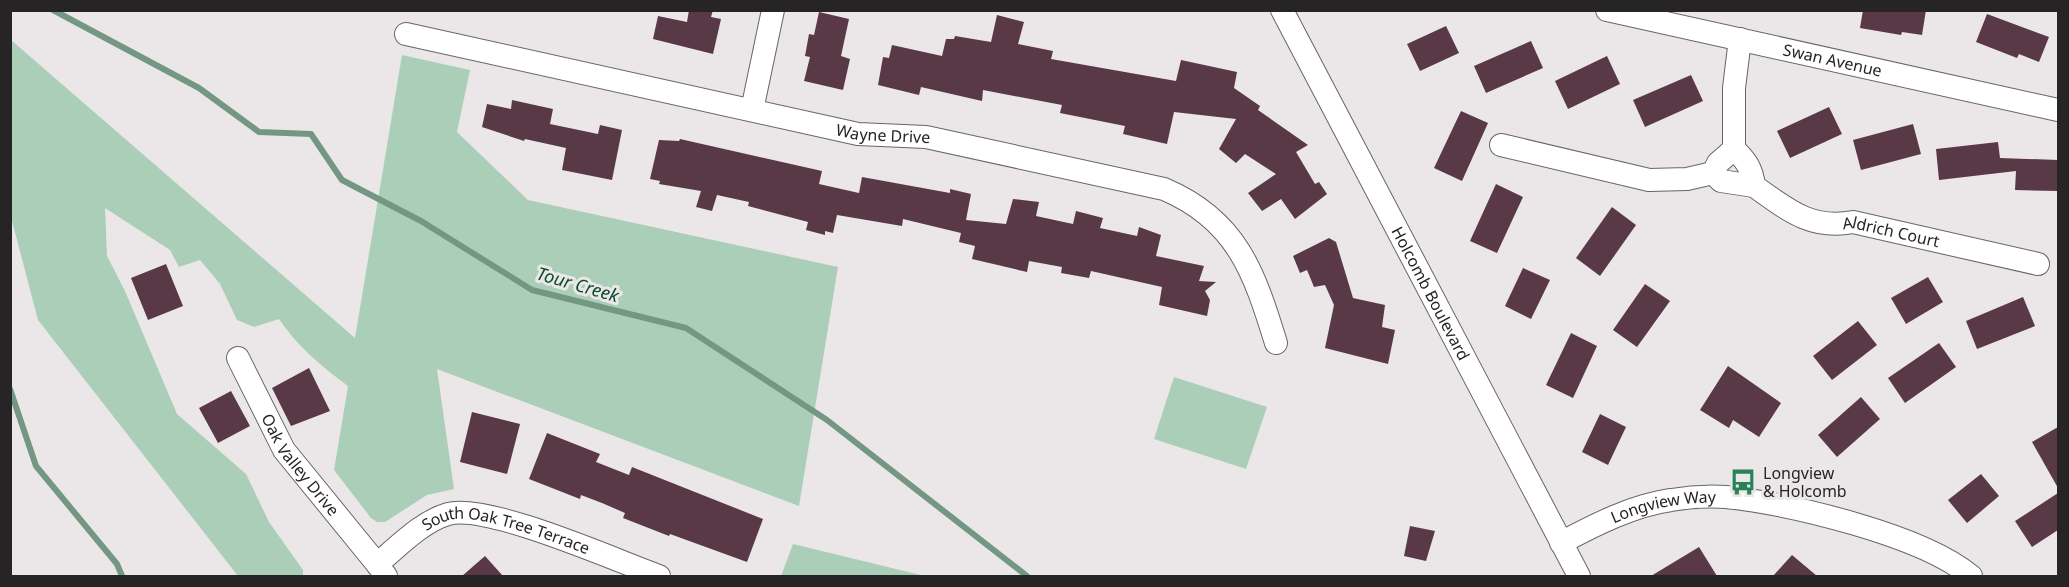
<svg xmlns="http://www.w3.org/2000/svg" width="2069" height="587" font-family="'Noto Sans',sans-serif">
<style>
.green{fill:#abceb9}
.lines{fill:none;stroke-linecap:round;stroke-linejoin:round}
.stream{stroke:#739782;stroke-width:6}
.building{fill:#5a3947}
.minor-casing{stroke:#686566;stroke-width:24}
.minor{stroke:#fff;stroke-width:22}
.labels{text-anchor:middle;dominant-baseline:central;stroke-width:6;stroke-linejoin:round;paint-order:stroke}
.street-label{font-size:16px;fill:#262425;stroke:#ebe7e8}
.poi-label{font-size:16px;fill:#262425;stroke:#ebe7e8;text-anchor:start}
.water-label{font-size:18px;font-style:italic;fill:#074d30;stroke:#ebe7e8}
</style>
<rect width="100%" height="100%" fill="#ebe7e8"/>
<g class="green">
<path d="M11,40L355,338L402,55L470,70L457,132L528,200L838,267L799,506L437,369L454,489L427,495L385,522H377L371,518L334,470L348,386C322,367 297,346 279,319L254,327L237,320L220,284L200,260L179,267L170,250L105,208L107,256L125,291L177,414L246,474L269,522L303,570V576H238L38,320L11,217Z"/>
<polygon points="1174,377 1267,407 1246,469 1154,439"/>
<polygon points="793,544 925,576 781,576"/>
</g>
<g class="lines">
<g class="stream">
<polyline points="53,10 199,88 259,132 311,134 342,180 421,221 532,290 686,328 827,420 1027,576"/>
<polyline points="10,389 36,466 117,564 122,576"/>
</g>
</g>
<g class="building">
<polygon points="689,10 713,10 711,17 721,19 713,54 653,39 658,16 687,22"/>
<polygon points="1863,10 1926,10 1922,35 1902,32 1901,35 1860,28"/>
<polygon points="819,12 849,19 841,56 850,59 843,90 804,81 810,57 805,56 809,34 814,35"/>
<polygon points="1987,14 2049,37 2039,62 2019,54 2017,58 1976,42"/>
<polygon points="997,15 1024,22 1018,44 1053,51 1051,59 1176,81 1181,60 1237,72 1234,88 1260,106 1258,110 1308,145 1296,152 1315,184 1319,182 1327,194 1295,219 1281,199 1262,211 1248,193 1276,174 1245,154 1236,163 1219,149 1236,119 1174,112 1167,144 1123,134 1125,126 1060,113 1062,105 983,90 982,101 921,87 919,95 878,85 883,57 889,58 892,45 942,56 946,39 954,39 955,36 991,42"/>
<polygon points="1446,26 1459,53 1420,71 1407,44"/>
<polygon points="1531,41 1543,68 1486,93 1474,66"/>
<polygon points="1607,56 1620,84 1568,109 1555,81"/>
<polygon points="1691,75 1703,101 1645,127 1633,100"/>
<polygon points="512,100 553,109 550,124 598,134 600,125 622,130 612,180 562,170 566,148 525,139 524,141 482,127 487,104 511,109"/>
<polygon points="1829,107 1842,134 1790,158 1777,131"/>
<polygon points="1461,111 1488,123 1462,181 1434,168"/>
<polygon points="1913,124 1921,154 1861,170 1853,140"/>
<polygon points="680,139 822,171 819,184 859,193 862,177 950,193 950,189 971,194 966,220 1006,224 1013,199 1039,202 1036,216 1073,224 1076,211 1103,218 1100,228 1137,236 1139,227 1161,235 1156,256 1204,266 1199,281 1216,282 1205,291 1210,300 1207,316 1159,305 1162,287 1091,271 1089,278 1061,273 1062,267 1029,261 1027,272 972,259 975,246 959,242 961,233 903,219 902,226 837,215 833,233 825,231 825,235 806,230 808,222 748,206 749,202 717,195 712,211 696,207 701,191 659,184 660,181 650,179 659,140 679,141"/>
<polygon points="1998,142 2000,158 2058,160 2058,191 2015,190 2016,171 1939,180 1936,149"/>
<polygon points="1496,184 1523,197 1497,253 1470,241"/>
<polygon points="1612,207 1636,225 1600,276 1576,258"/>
<polygon points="1329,238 1336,242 1353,298 1385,305 1382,327 1395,330 1388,364 1325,348 1334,305 1325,285 1314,287 1307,270 1300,273 1293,256"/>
<polygon points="166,264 183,306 148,320 131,278"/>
<polygon points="1523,268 1550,280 1531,319 1505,306"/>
<polygon points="1928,277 1943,302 1906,324 1891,298"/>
<polygon points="1645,284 1670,301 1637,347 1613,330"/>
<polygon points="2023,297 2035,326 1977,349 1966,321"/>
<polygon points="1858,321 1877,345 1832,380 1813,356"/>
<polygon points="1571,333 1597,346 1573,398 1546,385"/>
<polygon points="1939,343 1956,367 1905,403 1888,378"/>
<polygon points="1728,366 1781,403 1759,437 1733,420 1729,428 1700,410"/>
<polygon points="309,368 330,411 291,426 272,388"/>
<polygon points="231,391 250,426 218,443 199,408"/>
<polygon points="1861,397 1880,419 1837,457 1818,435"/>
<polygon points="472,412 520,424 507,474 460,462"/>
<polygon points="1600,414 1626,427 1608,465 1582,452"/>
<polygon points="2058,427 2058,488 2032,442"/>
<polygon points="547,433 600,454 596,462 629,475 632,467 763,519 747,562 670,534 669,536 623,518 625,513 602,503 581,495 580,499 529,479"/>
<polygon points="1981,474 1999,496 1967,523 1948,500"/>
<polygon points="2058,493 2058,530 2032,547 2015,521"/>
<polygon points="1410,526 1435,531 1426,561 1404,556"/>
<polygon points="1699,547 1717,576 1651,576"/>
<polygon points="1792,555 1817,576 1773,576"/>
<polygon points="485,556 503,576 462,576"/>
</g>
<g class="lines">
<g class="minor-casing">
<g id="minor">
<path id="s1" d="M1282,10L1579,576"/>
<path id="s2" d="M1607,10L2058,110"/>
<path id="s3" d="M406,34L858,134L926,137L1164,189C1237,220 1254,272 1276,343"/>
<polyline points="752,110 773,10"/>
<polyline points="1501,145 1649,180 1687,179 1713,173"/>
<path d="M1734,149L1718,163L1713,173L1721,181L1754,186C1752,169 1746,160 1734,149V88L1740,39"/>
<path id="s4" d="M1754,186C1787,209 1810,230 1853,222L2038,264"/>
<path id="s5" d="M238,358L284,450L377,564"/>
<path id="s6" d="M1561,543C1594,525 1634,505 1671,500C1689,497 1708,496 1726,497C1791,504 1922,535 1971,576"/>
<path id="s7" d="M386,576L377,564C398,547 421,522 448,514C487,503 617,561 659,576"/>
</g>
</g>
<use href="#minor" class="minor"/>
</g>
<defs>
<g id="bus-bare" transform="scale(2.07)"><path d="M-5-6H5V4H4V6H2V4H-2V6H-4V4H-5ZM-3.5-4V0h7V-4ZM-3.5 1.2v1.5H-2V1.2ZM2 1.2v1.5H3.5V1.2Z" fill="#278257" stroke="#ebe7e8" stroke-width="2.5" paint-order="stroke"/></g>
</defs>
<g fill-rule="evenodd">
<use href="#bus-bare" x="1743" y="482"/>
</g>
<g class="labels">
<g class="street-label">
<text stroke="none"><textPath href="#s2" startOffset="231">Swan Avenue</textPath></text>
<text stroke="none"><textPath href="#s3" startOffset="488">Wayne Drive</textPath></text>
<text stroke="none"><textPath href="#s4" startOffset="148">Aldrich Court</textPath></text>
<text stroke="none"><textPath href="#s1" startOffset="320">Holcomb Boulevard</textPath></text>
<text stroke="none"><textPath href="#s5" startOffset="124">Oak Valley Drive</textPath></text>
<text stroke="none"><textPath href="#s6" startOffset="110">Longview Way</textPath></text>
<text stroke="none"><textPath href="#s7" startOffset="162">South Oak Tree Terrace</textPath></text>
</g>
<g class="poi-label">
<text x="1763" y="473">Longview<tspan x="1763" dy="18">&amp; Holcomb</tspan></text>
</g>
<g class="water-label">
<text transform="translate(578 284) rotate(16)">Tour Creek</text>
</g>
</g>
<rect width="2069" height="587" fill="none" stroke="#262425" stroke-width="24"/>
</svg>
